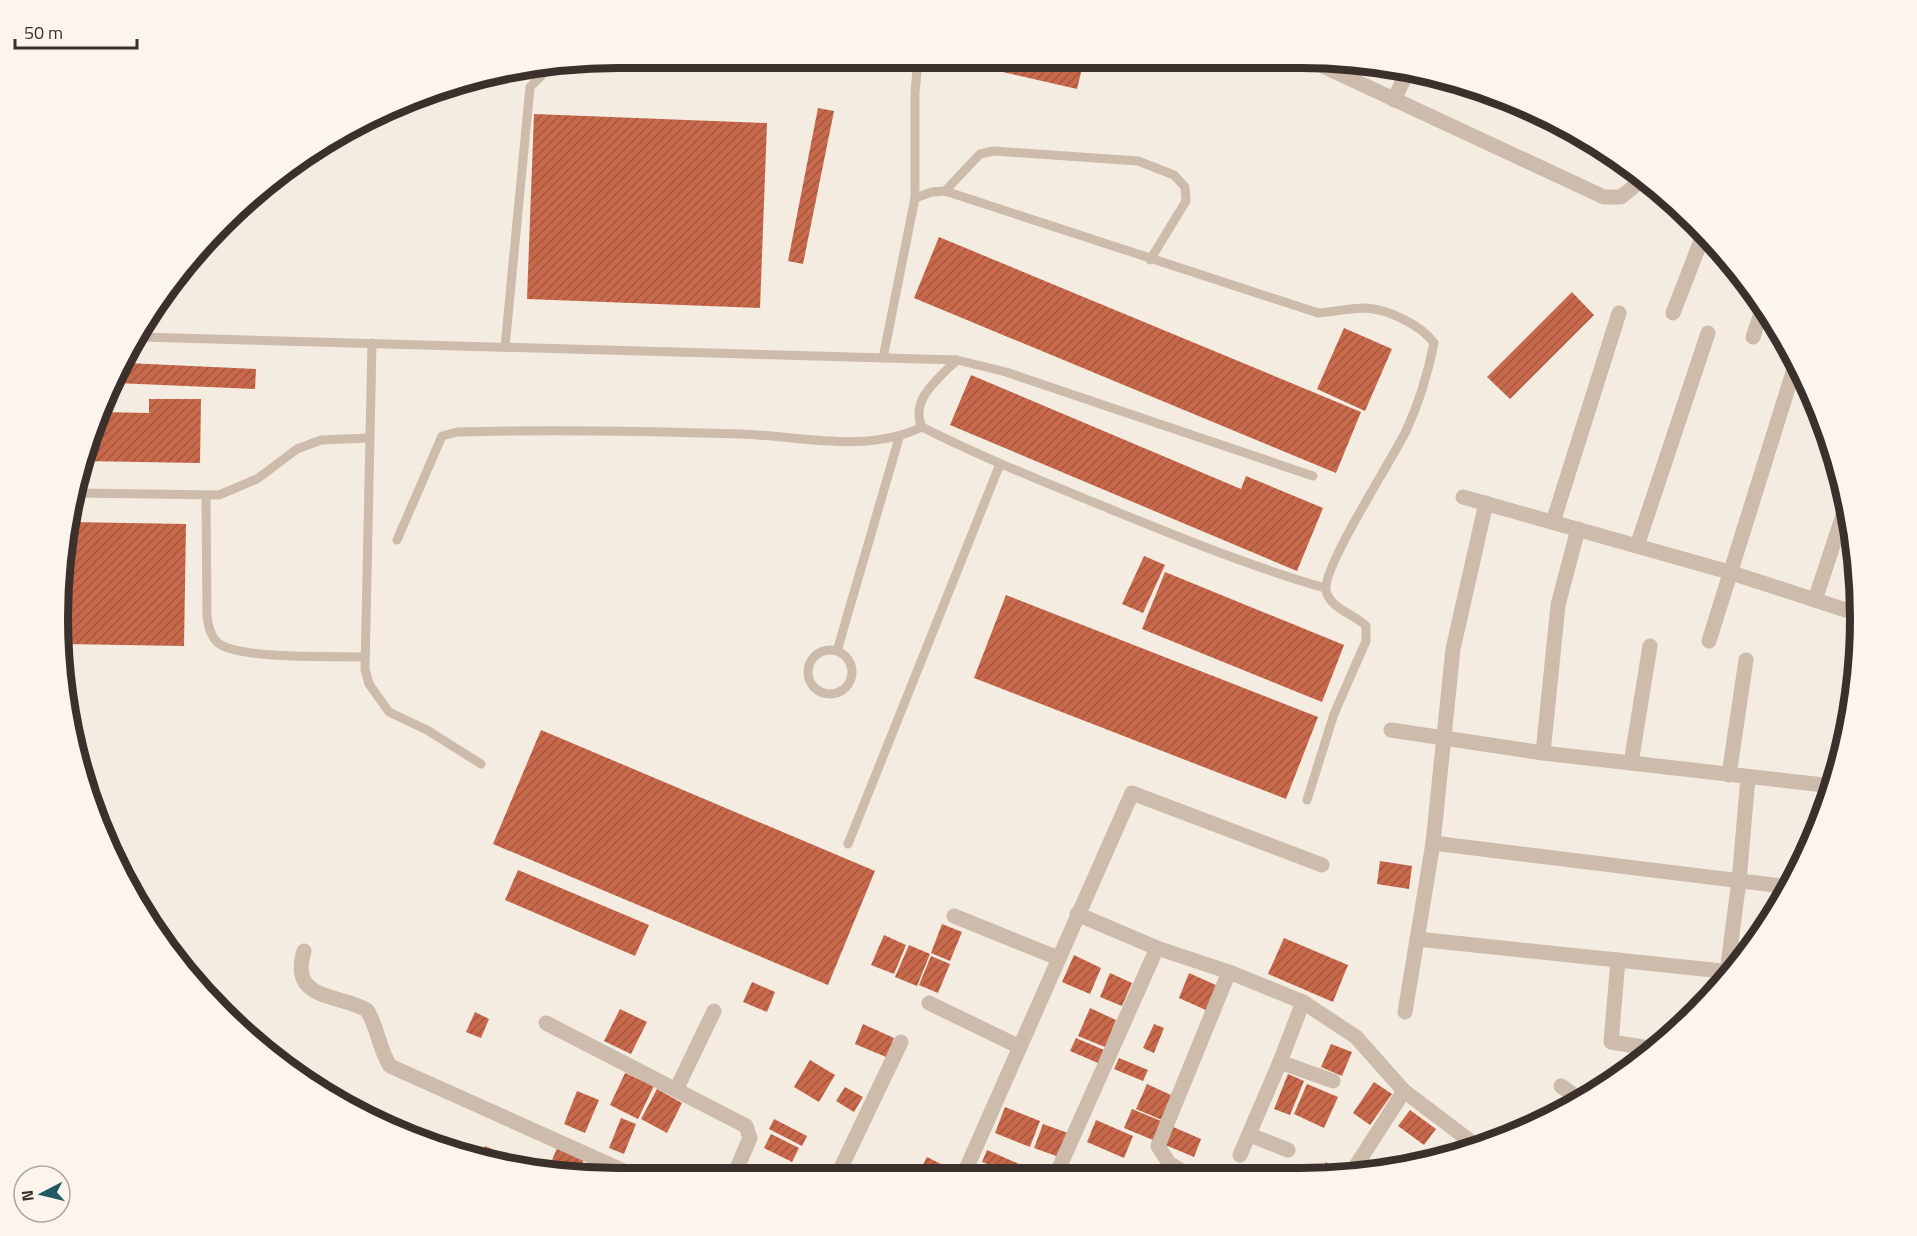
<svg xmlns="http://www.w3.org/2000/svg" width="1917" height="1236" font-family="'Titillium Web',sans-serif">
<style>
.building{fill:url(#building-hatch)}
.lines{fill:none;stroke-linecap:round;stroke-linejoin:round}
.service{stroke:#cdbbac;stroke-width:9}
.minor{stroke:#cdbbac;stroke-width:15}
.rim{fill:none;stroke:#3b302b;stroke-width:8}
</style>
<defs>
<pattern id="building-hatch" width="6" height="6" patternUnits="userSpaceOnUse" patternTransform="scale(1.5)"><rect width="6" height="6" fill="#c8694b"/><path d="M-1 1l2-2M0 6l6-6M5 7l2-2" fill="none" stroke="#a4573f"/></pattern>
</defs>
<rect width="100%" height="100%" fill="#f4ebe1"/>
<g class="building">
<polygon points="946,59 1084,60 1077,89"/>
<polygon points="818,108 834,111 803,264 788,261"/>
<polygon points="534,114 767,123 760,308 527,299"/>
<polygon points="939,237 1361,412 1336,473 914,298"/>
<polygon points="1572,292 1594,315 1510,399 1487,377"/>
<polygon points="1344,328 1392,349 1365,411 1317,389"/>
<polygon points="127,363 256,369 255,389 116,383"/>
<polygon points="971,375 1241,489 1246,476 1323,508 1297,571 950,425"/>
<polygon points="149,399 201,399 200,463 82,461 87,437 101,412 149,413"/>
<polygon points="70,522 186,524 184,646 64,644 58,582"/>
<polygon points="1144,556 1165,565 1143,613 1122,604"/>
<polygon points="1165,572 1344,645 1322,702 1142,629"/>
<polygon points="1006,595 1318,717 1286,799 974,678"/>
<polygon points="541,730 875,871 828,985 493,844"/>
<polygon points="1380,861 1412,866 1409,889 1377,884"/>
<polygon points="518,870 649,925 635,956 505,900"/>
<polygon points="942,924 962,932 950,961 931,953"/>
<polygon points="884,935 906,945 894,974 871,965"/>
<polygon points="1284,938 1348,965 1333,1002 1268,974"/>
<polygon points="909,945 930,954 917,986 895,977"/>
<polygon points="1074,955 1101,968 1090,994 1062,982"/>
<polygon points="931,956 950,964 938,993 919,985"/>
<polygon points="1110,973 1132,983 1122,1006 1100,997"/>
<polygon points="1189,973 1218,986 1208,1011 1179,998"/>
<polygon points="752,982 775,992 767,1012 743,1002"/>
<polygon points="1090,1008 1116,1020 1105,1047 1078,1036"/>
<polygon points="620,1009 647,1022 631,1054 604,1041"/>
<polygon points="475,1012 489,1019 481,1038 466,1032"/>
<polygon points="863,1024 894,1038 886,1057 855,1044"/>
<polygon points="1154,1024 1164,1028 1154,1053 1143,1048"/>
<polygon points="1076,1038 1104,1050 1098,1063 1070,1051"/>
<polygon points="1331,1044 1352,1052 1342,1076 1321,1067"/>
<polygon points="1119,1058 1148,1070 1143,1081 1114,1069"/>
<polygon points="810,1060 835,1075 819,1102 794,1087"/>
<polygon points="625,1073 654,1086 638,1119 610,1105"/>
<polygon points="1288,1074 1304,1081 1290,1115 1274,1109"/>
<polygon points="1374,1082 1392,1094 1370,1125 1353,1113"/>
<polygon points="1147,1084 1173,1096 1162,1120 1136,1109"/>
<polygon points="1307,1084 1338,1097 1324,1128 1294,1114"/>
<polygon points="845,1087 863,1097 854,1112 836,1101"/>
<polygon points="657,1089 682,1103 667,1133 641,1119"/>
<polygon points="577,1091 599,1100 585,1133 564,1124"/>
<polygon points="1005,1107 1040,1121 1030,1147 995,1133"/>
<polygon points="1132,1109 1161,1121 1153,1140 1124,1128"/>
<polygon points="1410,1110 1436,1129 1424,1145 1398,1126"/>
<polygon points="621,1118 636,1124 624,1154 609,1148"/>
<polygon points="774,1119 807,1136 802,1146 769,1129"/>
<polygon points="1096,1120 1133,1136 1124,1158 1087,1142"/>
<polygon points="1043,1124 1068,1133 1059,1157 1034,1148"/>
<polygon points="1171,1126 1201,1139 1194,1157 1163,1144"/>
<polygon points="771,1134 799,1148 792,1162 764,1148"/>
<polygon points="485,1146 523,1162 520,1168 481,1157"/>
<polygon points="558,1146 585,1157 578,1174 547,1172"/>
<polygon points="987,1150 1026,1167 1022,1176 982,1162"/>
<polygon points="927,1157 951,1169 948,1176 936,1176 927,1171 934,1176 917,1176"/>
<polygon points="1380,1159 1392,1168 1370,1172"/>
<polygon points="1326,1162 1339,1172 1335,1178 1315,1178"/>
<polygon points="980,1164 1009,1176 975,1176"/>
</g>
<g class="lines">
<g class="service">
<polyline points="945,191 980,154 994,151 1138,161 1174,175 1185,187 1186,201 1150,260"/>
<path d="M915,198L932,192L945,191L1318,313C1333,312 1350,308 1365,308C1388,309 1421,325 1434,343C1428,373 1419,403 1406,431C1393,458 1322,568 1326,590C1329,608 1354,614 1366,626V641L1334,714L1307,800"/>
<polyline points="141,337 957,360 1006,372 1313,476"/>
<polyline points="372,343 365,669 369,684 389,712 427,730 481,764"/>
<polyline points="505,347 530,87 548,69"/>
<polyline points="883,358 915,198 915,93 918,59"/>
<path d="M957,360C940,377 909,400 922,427C983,458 1047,483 1110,509C1181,538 1252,567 1325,588"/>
<polyline points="76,493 219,495 257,479 297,449 321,440 369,438"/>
<path d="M206,496L207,616C208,626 210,635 217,642C236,660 336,656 365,657"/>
<path d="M397,540L442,436L457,432C552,429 646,431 741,434C802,436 865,454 922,427"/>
<circle cx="830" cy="672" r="22"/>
<polyline points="837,651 899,438"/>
<polyline points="848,844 1000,464"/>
</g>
<g class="minor">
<polyline points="1312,61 1604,197 1621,197 1643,179"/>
<polyline points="1394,100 1407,72"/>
<polyline points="1673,313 1704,233"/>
<polyline points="1753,337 1763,307"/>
<polyline points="1463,497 1729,572 1858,614"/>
<polyline points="1553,522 1619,313"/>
<polyline points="1637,546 1708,333"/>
<polyline points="1815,600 1846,506"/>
<polyline points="1709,641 1794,369"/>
<polyline points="1391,730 1543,753 1833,786"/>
<polyline points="1543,753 1558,605 1578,529"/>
<polyline points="1631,763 1650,646"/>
<polyline points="1729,775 1746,660"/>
<polyline points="1433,843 1790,887"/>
<polyline points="1077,914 1157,948 1229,972 1303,1002 1356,1037 1404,1091 1478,1147"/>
<polyline points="954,916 1058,958"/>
<polyline points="1417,939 1732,972"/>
<path d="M304,951C289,1001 337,993 367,1010C378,1028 379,1049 390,1066L633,1175"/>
<polyline points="1618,960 1611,1042 1656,1049"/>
<polyline points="1727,972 1739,881 1748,777"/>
<polyline points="929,1003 1020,1047"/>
<polyline points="1405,1012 1433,843 1453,649 1486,503"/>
<polyline points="546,1023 746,1126 750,1138 734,1175"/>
<polyline points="1280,1062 1333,1081"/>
<polyline points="1561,1086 1581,1100"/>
<polyline points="676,1090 714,1011"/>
<polyline points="1250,1135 1288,1150"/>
<polyline points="1240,1155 1280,1062 1303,1002"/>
<polyline points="1350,1175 1404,1091"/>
<polyline points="837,1176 901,1042"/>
<polyline points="963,1176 1132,793 1322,865"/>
<polyline points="1055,1177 1157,948"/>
<polyline points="1191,1177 1169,1163 1158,1146 1229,972"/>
</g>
</g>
<path d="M0 0H1917V1236H0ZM618 68H1300A550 550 0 0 1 1850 618V618A550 550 0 0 1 1300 1168H618A550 550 0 0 1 68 618V618A550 550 0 0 1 618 68Z" fill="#fbf5ee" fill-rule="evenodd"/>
<path class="rim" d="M618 68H1300A550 550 0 0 1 1850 618V618A550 550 0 0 1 1300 1168H618A550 550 0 0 1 68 618V618A550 550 0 0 1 618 68Z"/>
<g transform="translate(42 1194) rotate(263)"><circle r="28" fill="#fbf5ee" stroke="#aea6a0" stroke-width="1.5"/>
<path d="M0-4.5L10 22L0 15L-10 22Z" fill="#1f5a5e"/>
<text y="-9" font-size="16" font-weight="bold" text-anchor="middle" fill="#3b302b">N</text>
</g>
<path d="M15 39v9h122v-9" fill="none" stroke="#3b302b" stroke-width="3"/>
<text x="24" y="39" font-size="18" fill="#3b302b" stroke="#fbf5ee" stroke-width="4.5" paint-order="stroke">50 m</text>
</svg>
